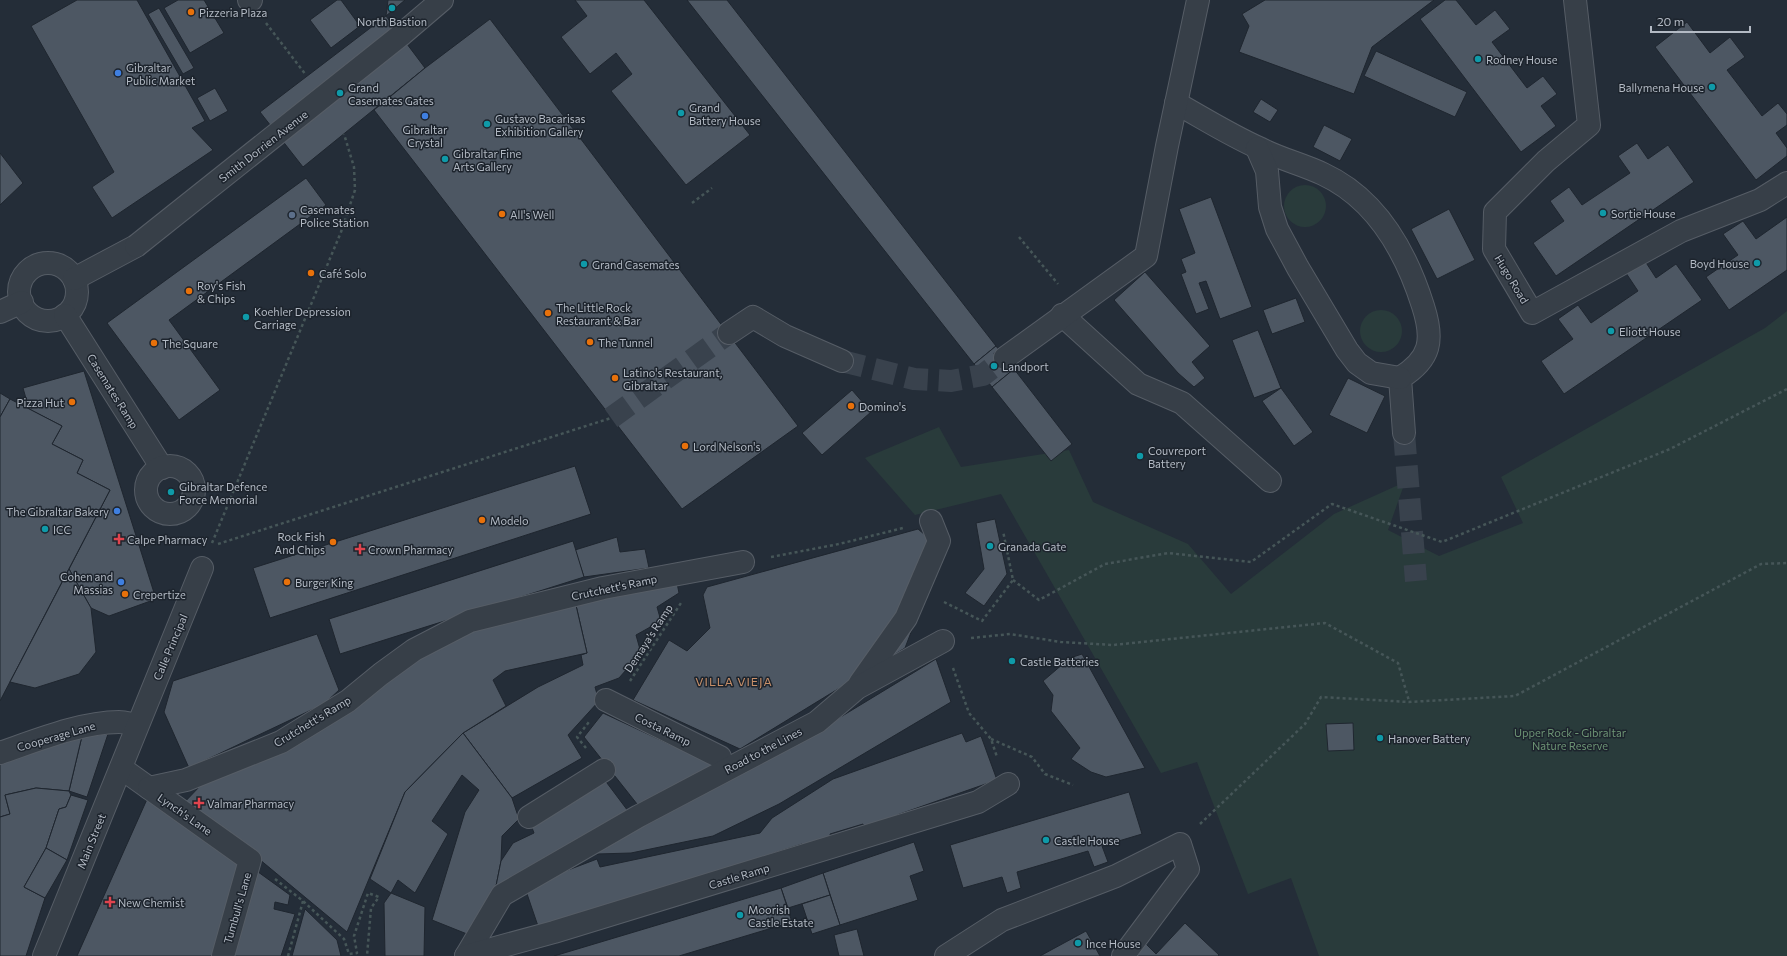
<svg xmlns="http://www.w3.org/2000/svg" width="1787" height="956" font-family="Commissioner,sans-serif">
<style>
.green{fill:#293b3b}
.building{fill:#4d5763;stroke:#1f262f}
.lines{fill:none;stroke-linecap:round;stroke-linejoin:round}
.minor-tunnel{stroke:#39424d;stroke-width:22;stroke-dasharray:22 11;stroke-linecap:butt}
.minor-casing{stroke:#565d66;stroke-width:24}
.path{stroke:#465658;stroke-width:2.5;stroke-dasharray:3 3;stroke-linecap:butt}
.minor{stroke:#373f48;stroke-width:22}
.minor-bridge-casing{stroke:#565d66;stroke-width:24;stroke-linecap:butt}
.minor-bridge{stroke:#373f48;stroke-width:22}
.culture-dot{fill:#0f9aa8;stroke:#1d242d;stroke-width:1.5}
.food-dot{fill:#e8710a;stroke:#1d242d;stroke-width:1.5}
.shop-dot{fill:#3f7fe0;stroke:#1d242d;stroke-width:1.5}
.service-dot{fill:#5c6f8a;stroke:#1d242d;stroke-width:1.5}
.health-dot{fill:#e0444e;stroke:#1d242d;stroke-width:1.5}
.labels{text-anchor:middle;dominant-baseline:central;stroke-width:3;stroke-linejoin:round;paint-order:stroke}
.poi-label{font-size:11px;fill:#b3bac4;stroke:#1d242d;text-anchor:start}
.street-label{font-size:11px;fill:#b3bac4;stroke:#1d242d}
.park-label{font-size:11px;fill:#6c9374;stroke:#1d242d}
.neighbourhood-label{font-size:12px;letter-spacing:1px;fill:#c8906a;stroke:#1d242d}
</style>
<rect width="100%" height="100%" fill="#242d38"/>
<g class="green">
<circle cx="1305" cy="206" r="21"/>
<circle cx="1381" cy="331" r="21"/>
<polygon points="1787,311 1787,956 1319,956 1291,878 1248,894 1197,762 1161,773 1001,494 915,515 865,458 939,427 961,467 1069,450 1093,502 1188,544 1231,594 1334,514 1405,482 1388,530 1439,556 1523,523 1501,477 1765,328"/>
</g>
<g class="building">
<polygon points="77,0 137,0 205,121 192,128 213,150 112,218 92,187 114,172 31,26"/>
<polygon points="178,0 204,0 224,33 190,53 164,8"/>
<polygon points="337,0 341,0 360,26 331,48 310,20"/>
<polygon points="388,0 405,0 386,16"/>
<polygon points="575,0 644,0 750,135 686,185 611,91 632,74 616,53 590,74 561,37 587,16"/>
<polygon points="687,0 727,0 996,346 974,364"/>
<polygon points="1265,0 1434,0 1372,47 1354,94 1239,52 1249,26 1242,14"/>
<polygon points="1445,0 1456,0 1476,25 1495,10 1510,29 1492,42 1527,88 1543,76 1557,94 1541,106 1556,126 1521,152 1420,19"/>
<polygon points="159,8 194,68 183,74 148,14"/>
<polygon points="386,16 425,68 303,167 260,112"/>
<polygon points="490,19 798,426 682,509 374,110 425,68"/>
<polygon points="1687,22 1710,53 1730,37 1745,57 1727,70 1762,116 1778,103 1787,114 1787,125 1776,133 1787,148 1787,156 1756,180 1655,47"/>
<polygon points="1376,51 1467,92 1455,117 1364,76"/>
<polygon points="215,88 228,111 210,121 197,98"/>
<polygon points="1261,99 1278,110 1270,122 1253,112"/>
<polygon points="1324,125 1352,139 1340,161 1313,147"/>
<polygon points="1637,143 1648,159 1668,145 1694,182 1556,276 1533,243 1564,221 1550,201 1569,187 1582,205 1630,173 1618,156"/>
<polygon points="0,153 23,183 0,205"/>
<polygon points="306,178 326,205 169,320 220,390 179,420 107,323"/>
<polygon points="1211,197 1252,307 1220,319 1206,281 1199,283 1209,309 1196,314 1181,274 1186,272 1181,259 1195,253 1179,209"/>
<polygon points="1449,209 1475,260 1437,279 1411,229"/>
<polygon points="1787,217 1787,270 1729,310 1706,277 1738,255 1723,234 1743,221 1756,239"/>
<polygon points="1645,261 1656,278 1676,264 1702,300 1564,394 1541,361 1573,339 1558,319 1578,305 1591,323 1638,291 1626,273"/>
<polygon points="1145,272 1210,346 1192,362 1205,378 1194,387 1178,373 1114,300"/>
<polygon points="1296,298 1305,322 1272,334 1263,310"/>
<polygon points="1258,330 1281,388 1254,398 1232,340"/>
<polygon points="996,346 1014,369 992,387 974,364"/>
<polygon points="1014,369 1072,444 1051,461 992,387"/>
<polygon points="84,371 156,599 109,616 91,608 69,569 110,490 77,473 83,460 52,444 62,426 29,409 23,388"/>
<polygon points="1348,378 1385,396 1367,433 1329,415"/>
<polygon points="1281,388 1313,432 1294,446 1262,401"/>
<polygon points="852,390 871,412 822,455 802,433"/>
<polygon points="0,393 10,399 0,417"/>
<polygon points="10,399 62,426 52,444 83,460 77,473 110,490 0,701 0,417"/>
<polygon points="575,466 591,514 270,618 253,568"/>
<polygon points="995,519 1007,574 984,606 965,593 984,569 976,523"/>
<polygon points="918,529 931,540 928,588 905,648 740,749 633,700 669,640 687,651 710,628 703,595 707,587"/>
<polygon points="617,537 620,552 645,549 649,568 584,577 575,550"/>
<polygon points="573,541 584,577 340,654 329,619"/>
<polygon points="69,569 91,608 96,652 79,674 35,688 10,682"/>
<polygon points="676,578 679,593 657,607 661,621 636,635 641,653 619,678 595,687 599,701 568,735 582,758 512,798 463,733 538,687 583,665 581,655 587,653 575,601"/>
<polygon points="575,601 587,653 505,671 493,680 506,706 463,733 405,792 347,932 253,854 180,807 201,785 472,624"/>
<polygon points="317,634 339,690 324,704 189,768 164,712 173,681"/>
<polygon points="1082,654 1145,768 1106,777 1091,772 1071,759 1080,748 1051,711 1053,695 1043,681 1070,658"/>
<polygon points="936,659 951,702 779,804 713,836 631,853 597,854 595,849 829,724"/>
<polygon points="603,713 716,766 641,809 584,737"/>
<polygon points="1353,723 1354,750 1328,751 1326,724"/>
<polygon points="463,733 512,798 519,819 502,836 501,861 496,886 467,934 432,920 465,812 479,790 462,775 432,821 448,834 415,893 398,880 391,893 370,879 405,792"/>
<polygon points="962,733 966,742 981,736 997,780 897,815 900,823 868,833 863,824 830,834 832,844 805,851 802,844 539,929 525,888 563,866 568,870 597,859 600,867 760,833 772,818 833,779"/>
<polygon points="108,734 87,797 69,791 82,736"/>
<polygon points="82,736 69,791 36,788 5,795 10,814 0,817 0,757"/>
<polygon points="604,779 628,811 496,886 501,861 513,843 534,833 531,825"/>
<polygon points="36,788 69,791 71,795 66,807 59,809 46,848 24,887 45,898 26,956 0,956 0,817 10,814 5,795"/>
<polygon points="1129,792 1142,834 1102,846 1108,862 1094,867 1088,851 1017,872 1021,888 1007,893 1002,877 963,888 950,845"/>
<polygon points="71,795 88,800 67,860 46,848 59,809 66,807"/>
<polygon points="148,797 244,861 215,956 77,956"/>
<polygon points="914,842 924,871 910,876 918,900 840,925 823,873"/>
<polygon points="46,848 67,860 45,898 24,887"/>
<polygon points="254,869 290,895 288,905 275,902 274,909 295,914 281,956 234,956"/>
<polygon points="823,873 830,895 788,908 781,888"/>
<polygon points="781,888 792,922 679,956 554,956"/>
<polygon points="391,893 425,907 424,956 385,956 384,903"/>
<polygon points="830,895 840,925 812,934 802,904"/>
<polygon points="305,909 337,940 341,956 292,956"/>
<polygon points="1185,923 1219,955 1218,956 1137,956 1144,942 1156,954"/>
<polygon points="857,929 864,956 839,956 834,935"/>
<polygon points="1086,931 1100,956 1040,956"/>
</g>
<g class="lines">
<g class="minor-tunnel">
<polyline points="842,361 914,379 951,381 983,375 1005,358"/>
<polyline points="611,418 729,333"/>
<polyline points="1404,433 1416,581"/>
</g>
<g class="minor-casing">
<g id="minor">
<polyline points="249,0 251,0"/>
<polyline points="1575,0 1589,125 1546,161 1495,212 1494,249 1532,313 1681,231 1760,200 1787,183"/>
<polyline points="401,35 442,0"/>
<path d="M1176,103C1203,118 1230,135 1259,148C1280,159 1302,164 1323,174C1377,199 1406,252 1423,306C1434,340 1431,359 1400,378L1404,433"/>
<polyline points="1257,148 1267,171 1270,207 1277,229 1298,268 1347,350 1357,363 1371,373 1400,378"/>
<circle cx="48" cy="292" r="29"/>
<polyline points="74,279 136,246"/>
<polyline points="0,312 22,302"/>
<polyline points="65,315 162,468"/>
<polyline points="1062,315 1138,384 1182,403 1270,481"/>
<polyline points="729,333 753,317 785,336 842,361"/>
<polyline points="1005,358 1146,256 1167,146 1198,0"/>
<circle cx="170" cy="490" r="24"/>
<polyline points="860,683 906,618 939,541 931,521"/>
<polyline points="606,700 720,757"/>
<path d="M0,753C35,741 81,722 119,722C125,722 131,724 137,725"/>
<polyline points="121,768 250,860 223,956"/>
<polyline points="149,788 186,780 281,742 348,701 381,674 414,650 470,621 603,588 743,562"/>
<polyline points="529,817 604,770"/>
<polyline points="44,956 202,568"/>
<polyline points="466,956 502,895 639,816 817,722 857,688 943,641"/>
<polyline points="466,956 554,932 978,802 1008,784"/>
<polyline points="946,956 1002,920 1116,876 1180,844 1188,869 1123,956"/>
</g>
</g>
<g class="path">
<polyline points="266,23 306,75"/>
<polyline points="692,203 712,188"/>
<polyline points="1019,237 1058,284"/>
<polyline points="212,543 341,232 355,190 354,167 344,134"/>
<polyline points="218,544 611,418"/>
<polyline points="771,557 839,544 903,528"/>
<polyline points="1013,580 1039,600 1105,564 1168,553 1251,562 1332,504 1442,542 1670,449 1787,389"/>
<polyline points="944,602 982,621 1013,580 1003,531"/>
<polyline points="971,638 1010,634 1061,642 1113,645 1325,623 1398,663 1409,701"/>
<polyline points="953,668 969,713 991,739 997,757"/>
<polyline points="630,681 681,603"/>
<polyline points="991,739 1032,757 1045,774 1073,785"/>
<polyline points="586,748 577,737 589,722"/>
<polyline points="1200,824 1305,724 1321,697 1409,702 1515,696 1761,564 1787,563"/>
<polyline points="275,879 303,901 344,939 349,954 357,953 354,936 368,893 379,897 371,908 367,956"/>
<polyline points="288,956 303,901"/>
</g>
<use href="#minor" class="minor"/>
<g class="minor-bridge-casing">
<polyline id="minor-bridge" points="136,246 401,35"/>
</g>
<use href="#minor-bridge" class="minor-bridge"/>
</g>
<g class="culture-dot">
<circle cx="392" cy="8" r="4"/>
<circle cx="1478" cy="59" r="4"/>
<circle cx="1712" cy="87" r="4"/>
<circle cx="340" cy="93" r="4"/>
<circle cx="681" cy="113" r="4"/>
<circle cx="487" cy="124" r="4"/>
<circle cx="445" cy="159" r="4"/>
<circle cx="1603" cy="213" r="4"/>
<circle cx="1757" cy="263" r="4"/>
<circle cx="584" cy="264" r="4"/>
<circle cx="246" cy="317" r="4"/>
<circle cx="1611" cy="331" r="4"/>
<circle cx="994" cy="366" r="4"/>
<circle cx="1140" cy="456" r="4"/>
<circle cx="171" cy="492" r="4"/>
<circle cx="45" cy="529" r="4"/>
<circle cx="990" cy="546" r="4"/>
<circle cx="1012" cy="661" r="4"/>
<circle cx="1380" cy="738" r="4"/>
<circle cx="1046" cy="840" r="4"/>
<circle cx="740" cy="915" r="4"/>
<circle cx="1078" cy="943" r="4"/>
</g>
<g class="food-dot">
<circle cx="191" cy="12" r="4"/>
<circle cx="502" cy="214" r="4"/>
<circle cx="311" cy="273" r="4"/>
<circle cx="189" cy="291" r="4"/>
<circle cx="548" cy="313" r="4"/>
<circle cx="590" cy="342" r="4"/>
<circle cx="154" cy="343" r="4"/>
<circle cx="615" cy="378" r="4"/>
<circle cx="72" cy="402" r="4"/>
<circle cx="851" cy="406" r="4"/>
<circle cx="685" cy="446" r="4"/>
<circle cx="482" cy="520" r="4"/>
<circle cx="333" cy="542" r="4"/>
<circle cx="287" cy="582" r="4"/>
<circle cx="125" cy="594" r="4"/>
</g>
<g class="shop-dot">
<circle cx="118" cy="73" r="4"/>
<circle cx="425" cy="116" r="4"/>
<circle cx="117" cy="511" r="4"/>
<circle cx="121" cy="582" r="4"/>
</g>
<circle class="service-dot" cx="292" cy="215" r="4"/>
<g class="health-dot">
<path d="M117 533h4v4h4v4h-4v4h-4v-4h-4v-4h4z"/>
<path d="M358 543h4v4h4v4h-4v4h-4v-4h-4v-4h4z"/>
<path d="M197 797h4v4h4v4h-4v4h-4v-4h-4v-4h4z"/>
<path d="M108 896h4v4h4v4h-4v4h-4v-4h-4v-4h4z"/>
</g>
<g class="labels">
<g class="poi-label">
<text x="199" y="12">Pizzeria Plaza</text>
<text x="392" y="21" text-anchor="middle">North Bastion</text>
<text x="1486" y="59">Rodney House</text>
<text x="126" y="67">Gibraltar<tspan x="126" dy="13">Public Market</tspan></text>
<text x="348" y="87">Grand<tspan x="348" dy="13">Casemates Gates</tspan></text>
<text x="1704" y="87" text-anchor="end">Ballymena House</text>
<text x="689" y="107">Grand<tspan x="689" dy="13">Battery House</tspan></text>
<text x="495" y="118">Gustavo Bacarisas<tspan x="495" dy="13">Exhibition Gallery</tspan></text>
<text x="425" y="129" text-anchor="middle">Gibraltar<tspan x="425" dy="13">Crystal</tspan></text>
<text x="453" y="153">Gibraltar Fine<tspan x="453" dy="13">Arts Gallery</tspan></text>
<text x="300" y="209">Casemates<tspan x="300" dy="13">Police Station</tspan></text>
<text x="1611" y="213">Sortie House</text>
<text x="510" y="214">All's Well</text>
<text x="1749" y="263" text-anchor="end">Boyd House</text>
<text x="592" y="264">Grand Casemates</text>
<text x="319" y="273">Café Solo</text>
<text x="197" y="285">Roy's Fish<tspan x="197" dy="13">&amp; Chips</tspan></text>
<text x="556" y="307">The Little Rock<tspan x="556" dy="13">Restaurant &amp; Bar</tspan></text>
<text x="254" y="311">Koehler Depression<tspan x="254" dy="13">Carriage</tspan></text>
<text x="1619" y="331">Eliott House</text>
<text x="598" y="342">The Tunnel</text>
<text x="162" y="343">The Square</text>
<text x="1002" y="366">Landport</text>
<text x="623" y="372">Latino's Restaurant,<tspan x="623" dy="13">Gibraltar</tspan></text>
<text x="64" y="402" text-anchor="end">Pizza Hut</text>
<text x="859" y="406">Domino's</text>
<text x="693" y="446">Lord Nelson's</text>
<text x="1148" y="450">Couvreport<tspan x="1148" dy="13">Battery</tspan></text>
<text x="179" y="486">Gibraltar Defence<tspan x="179" dy="13">Force Memorial</tspan></text>
<text x="109" y="511" text-anchor="end">The Gibraltar Bakery</text>
<text x="490" y="520">Modelo</text>
<text x="53" y="529">ICC</text>
<text x="325" y="536" text-anchor="end">Rock Fish<tspan x="325" dy="13">And Chips</tspan></text>
<text x="127" y="539">Calpe Pharmacy</text>
<text x="998" y="546">Granada Gate</text>
<text x="368" y="549">Crown Pharmacy</text>
<text x="113" y="576" text-anchor="end">Cohen and<tspan x="113" dy="13">Massias</tspan></text>
<text x="295" y="582">Burger King</text>
<text x="133" y="594">Crepertize</text>
<text x="1020" y="661">Castle Batteries</text>
<text x="1388" y="738">Hanover Battery</text>
<text x="207" y="803">Valmar Pharmacy</text>
<text x="1054" y="840">Castle House</text>
<text x="118" y="902">New Chemist</text>
<text x="748" y="909">Moorish<tspan x="748" dy="13">Castle Estate</tspan></text>
<text x="1086" y="943">Ince House</text>
</g>
<g class="street-label">
<text transform="translate(263 146) rotate(-38)">Smith Dorrien Avenue</text>
<text transform="translate(1512 279) rotate(59)">Hugo Road</text>
<text transform="translate(113 391) rotate(58)">Casemates Ramp</text>
<text transform="translate(614 587) rotate(-12)">Crutchett's Ramp</text>
<text transform="translate(648 638) rotate(-57)">Demaya’s Ramp</text>
<text transform="translate(170 647) rotate(-67)">Calle Principal</text>
<text transform="translate(312 721) rotate(-31)">Crutchett's Ramp</text>
<text transform="translate(663 729) rotate(26)">Costa Ramp</text>
<text transform="translate(56 736) rotate(-16)">Cooperage Lane</text>
<text transform="translate(763 750) rotate(-28)">Road to the Lines</text>
<text transform="translate(185 814) rotate(35)">Lynch's Lane</text>
<text transform="translate(91 841) rotate(-68)">Main Street</text>
<text transform="translate(739 876) rotate(-17)">Castle Ramp</text>
<text transform="translate(237 908) rotate(-74)">Tumbull's Lane</text>
</g>
<g class="park-label">
<text x="1570" y="732">Upper Rock - Gibraltar<tspan x="1570" dy="13">Nature Reserve</tspan></text>
</g>
<g class="neighbourhood-label">
<text x="734" y="681">VILLA VIEJA</text>
</g>
</g>
<path d="M1651 26v6h99v-6" fill="none" stroke="#b3bac4" stroke-width="2"/>
<text x="1657" y="26" font-size="12" fill="#b3bac4" stroke="#1d242d" stroke-width="3" paint-order="stroke">20 m</text>
</svg>
